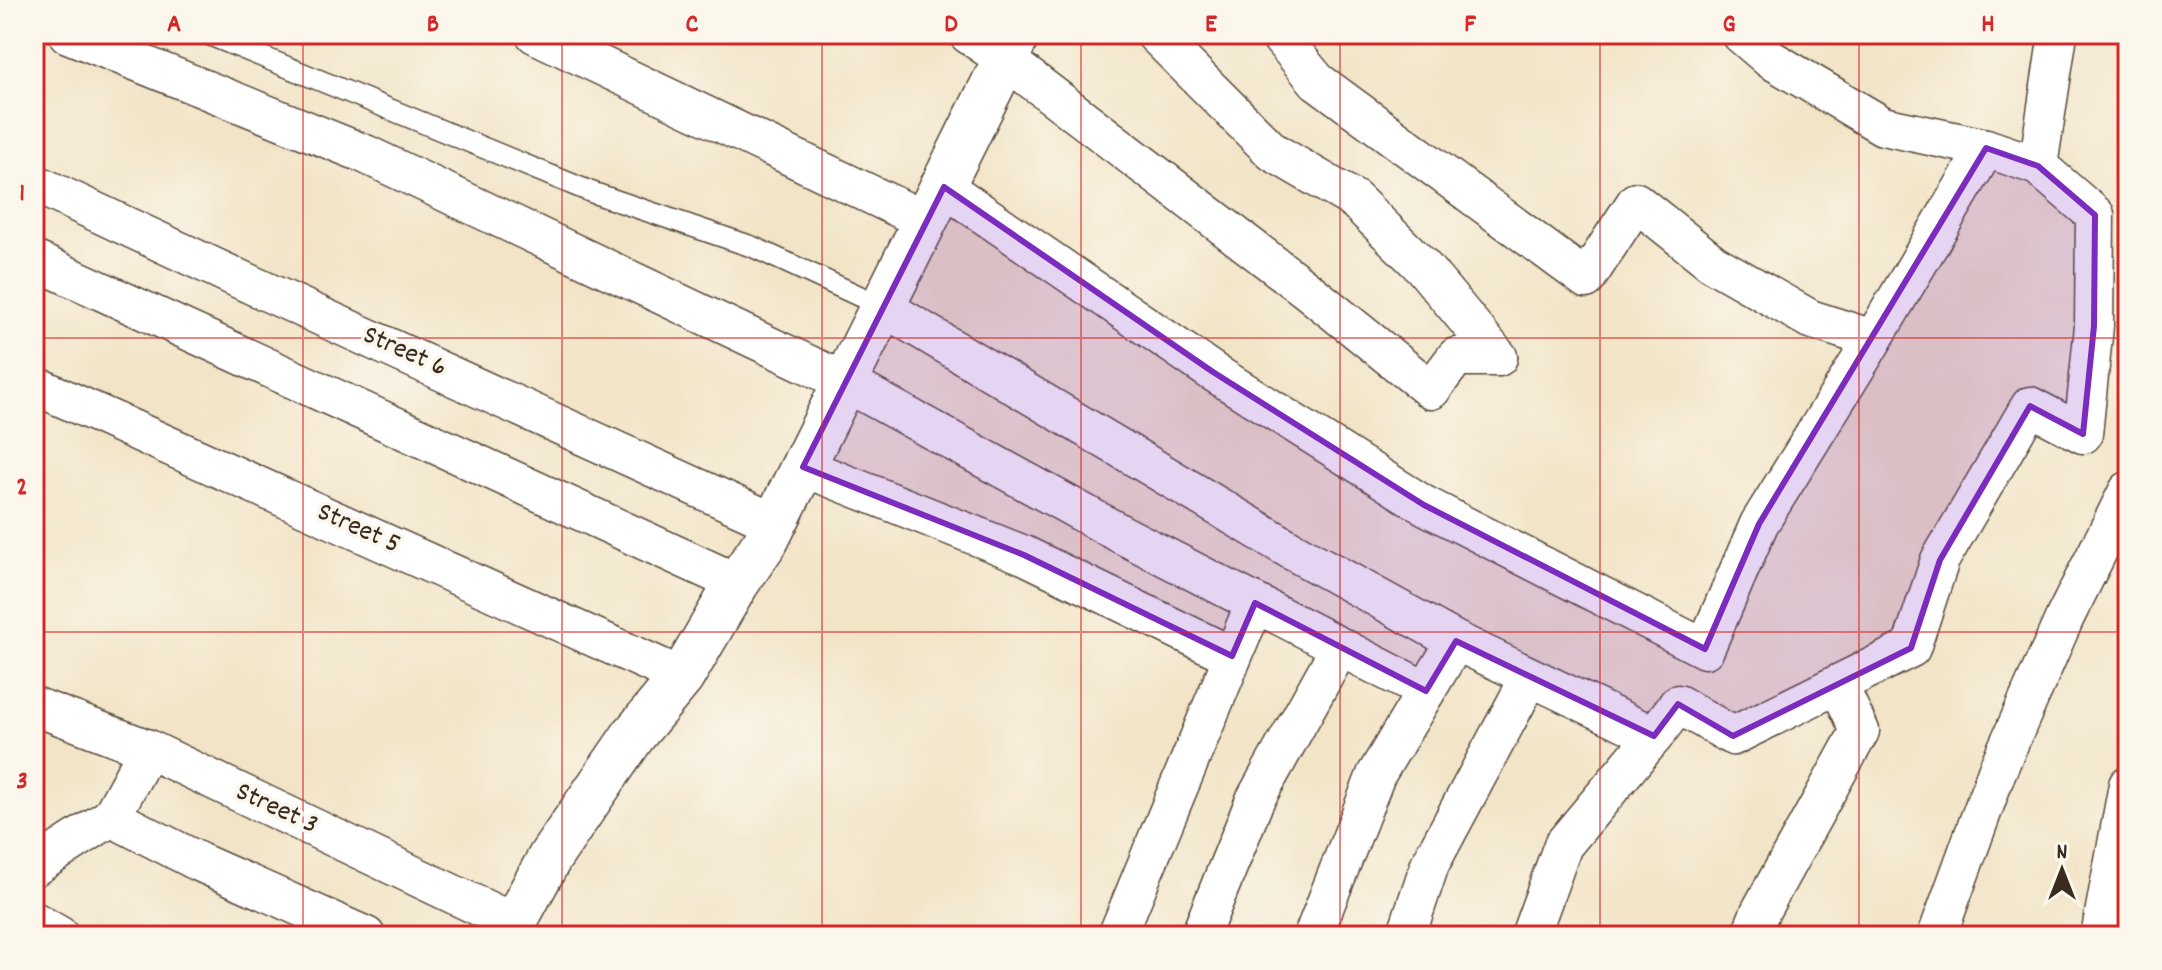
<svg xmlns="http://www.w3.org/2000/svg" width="2162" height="970" font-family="Dekko,sans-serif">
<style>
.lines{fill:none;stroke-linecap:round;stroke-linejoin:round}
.lane-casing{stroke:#564637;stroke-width:23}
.street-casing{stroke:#564637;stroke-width:41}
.secondary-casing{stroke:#564637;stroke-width:47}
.lane{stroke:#fff;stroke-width:20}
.street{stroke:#fff;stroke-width:38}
.secondary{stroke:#fff;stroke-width:44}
.marked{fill:#7b2cbf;fill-opacity:0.2;stroke:#7b2cbf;stroke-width:6;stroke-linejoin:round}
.grid{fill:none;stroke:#d62828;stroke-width:2;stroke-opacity:0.55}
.labels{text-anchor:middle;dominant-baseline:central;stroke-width:7;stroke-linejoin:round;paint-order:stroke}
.street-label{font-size:28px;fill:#3b2a1e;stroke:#fbf7ec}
.neatline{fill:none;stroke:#d62828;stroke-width:3}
.grid-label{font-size:26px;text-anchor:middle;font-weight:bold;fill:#d62828}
</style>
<rect width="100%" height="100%" fill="#fbf7ec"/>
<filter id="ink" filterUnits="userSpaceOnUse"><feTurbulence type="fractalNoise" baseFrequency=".0125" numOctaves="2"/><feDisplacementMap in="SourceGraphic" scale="16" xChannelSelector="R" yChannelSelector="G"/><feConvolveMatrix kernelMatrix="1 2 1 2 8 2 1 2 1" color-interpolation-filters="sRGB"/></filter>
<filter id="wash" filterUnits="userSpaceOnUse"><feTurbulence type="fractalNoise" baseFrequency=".006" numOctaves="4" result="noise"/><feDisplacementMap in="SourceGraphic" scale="32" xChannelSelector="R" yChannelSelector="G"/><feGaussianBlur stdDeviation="1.8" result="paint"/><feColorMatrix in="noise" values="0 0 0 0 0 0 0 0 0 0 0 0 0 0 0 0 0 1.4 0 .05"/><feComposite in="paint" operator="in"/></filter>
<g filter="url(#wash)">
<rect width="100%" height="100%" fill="#f2e4c7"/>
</g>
<g filter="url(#ink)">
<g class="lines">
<g class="lane-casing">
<polyline id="lane" points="207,34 591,192 753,247 883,307"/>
</g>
<g class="street-casing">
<g id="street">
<polyline points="68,34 365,154 845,382 1123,535 1426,691"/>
<polyline points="535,34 926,221"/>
<polyline points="968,34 1006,60 1307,290 1431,390 1456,357 1498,357"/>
<polyline points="1155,34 1273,152 1355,200 1423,267 1498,357"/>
<polyline points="1278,34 1317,81 1586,279 1636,202 1714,264 1810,319 1873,339"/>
<polyline points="1741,34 1770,59 1883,126 1986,148"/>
<polyline points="34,183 252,285 775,523"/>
<polyline points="944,187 1213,372 1424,505 1705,649 1759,524 1868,348 1986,148 2038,166"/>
<polyline points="34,260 737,583"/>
<polyline points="883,307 1291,550 1456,641 1654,736 1678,704 1733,736 1911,648 1940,560 2030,406 2083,434 2094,326 2095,215 2038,166 2058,34"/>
<polyline points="34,385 682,677"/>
<polyline points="803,467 1024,555 1232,656"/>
<polyline points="34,706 148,749 514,923"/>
<polyline points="111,817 199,862 366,936"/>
<polyline points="34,867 111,817 148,749"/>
<polyline points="34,921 60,936"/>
<polyline points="1117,936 1255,603"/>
<polyline points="1200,936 1255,800 1340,647"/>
<polyline points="1313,936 1376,775 1456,641"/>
<polyline points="1406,936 1430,864 1530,677"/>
<polyline points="1530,936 1563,845 1654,736"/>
<polyline points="1750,936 1760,912 1860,731 1838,684"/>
<polyline points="1937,936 1997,771 2065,617 2128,491"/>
<polyline points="2100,936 2128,785"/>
</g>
</g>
<g class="secondary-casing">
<polyline id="secondary" points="507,936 550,857 633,736 682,677 737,583 766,541 1018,34"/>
</g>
<use href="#lane" class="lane"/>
<use href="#street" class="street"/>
<use href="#secondary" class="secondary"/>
</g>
</g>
<path class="marked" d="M1986,148L2038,166L2095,215L2094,326L2083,434L2030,406L1940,560L1911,648L1733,736L1678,704L1654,736L1456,641L1426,691L1255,603L1232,656L1024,555L803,467L944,187L1213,372L1424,505L1705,649L1759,524Z"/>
<path class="grid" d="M303,34V936M562,34V936M822,34V936M1081,34V936M1340,34V936M1600,34V936M1859,34V936M34,338H2128M34,632H2128"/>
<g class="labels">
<g class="street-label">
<text transform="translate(404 353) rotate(24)">Street 6</text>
<text transform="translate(358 530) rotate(24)">Street 5</text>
<text transform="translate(276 810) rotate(25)">Street 3</text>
</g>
</g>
<rect width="2162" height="970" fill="none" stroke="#fbf7ec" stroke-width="88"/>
<g transform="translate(2062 870)" stroke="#fbf7ec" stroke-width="6" paint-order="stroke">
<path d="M0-6L14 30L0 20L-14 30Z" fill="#3b2a1e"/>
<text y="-12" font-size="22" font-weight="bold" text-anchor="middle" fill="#3b2a1e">N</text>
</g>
<rect x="44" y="44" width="2074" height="882" class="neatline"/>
<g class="grid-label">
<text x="174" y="31">A</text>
<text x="433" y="31">B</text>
<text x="692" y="31">C</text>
<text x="951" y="31">D</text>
<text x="1211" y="31">E</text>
<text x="1470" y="31">F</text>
<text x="1729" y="31">G</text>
<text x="1988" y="31">H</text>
<text x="22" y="200">1</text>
<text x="22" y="494">2</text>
<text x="22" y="788">3</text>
</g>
</svg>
